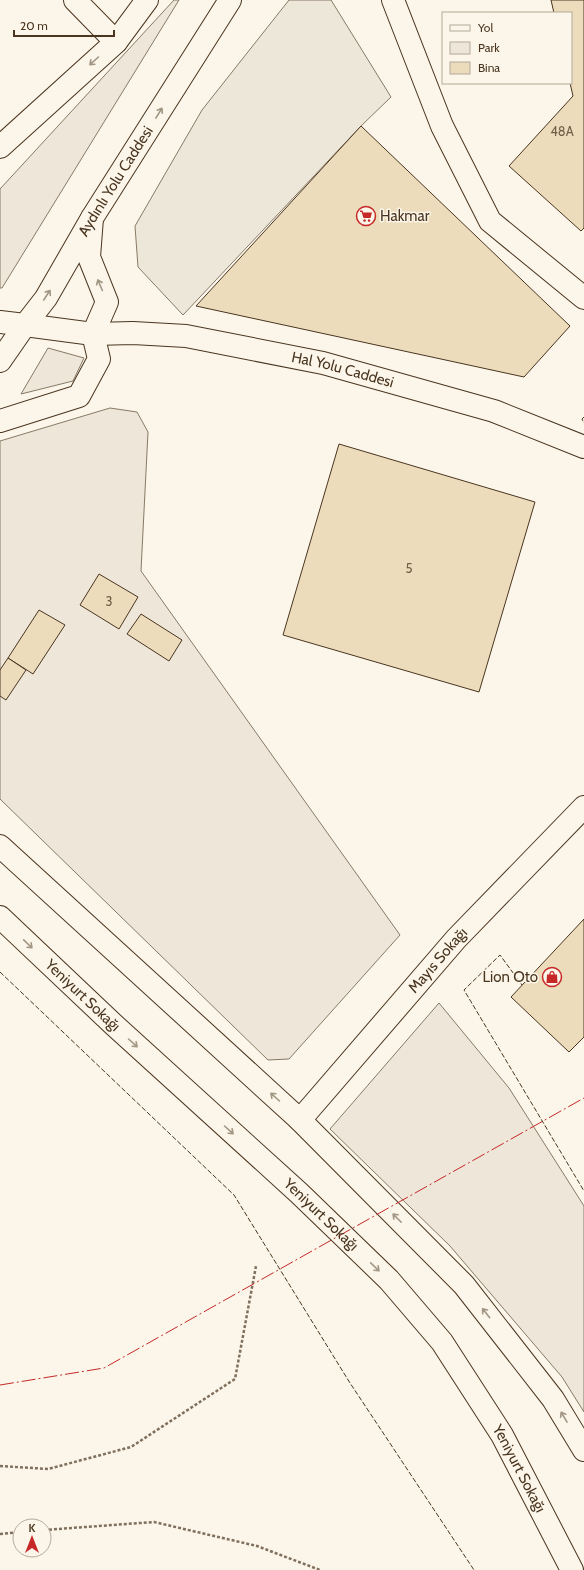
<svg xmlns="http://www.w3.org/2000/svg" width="584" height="1570" font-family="Cabin,sans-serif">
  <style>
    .green { fill: #ede6d9; stroke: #887966 }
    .parking { fill: #ede7d9; stroke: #887966 }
    .building { fill: #ecdcbc; stroke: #4a3520 }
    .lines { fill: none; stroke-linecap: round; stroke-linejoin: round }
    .minor-casing { stroke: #4a3520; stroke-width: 24 }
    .major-casing { stroke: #4a3520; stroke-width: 24 }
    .path { stroke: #7f6f5c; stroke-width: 2.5; stroke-dasharray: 3 2; stroke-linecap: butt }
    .minor { stroke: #fbf6e9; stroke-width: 22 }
    .major { stroke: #fbf6e9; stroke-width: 22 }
    .fence { stroke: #4a3520; stroke-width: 1; stroke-dasharray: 5 2; stroke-linecap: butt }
    .power { stroke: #c62828; stroke-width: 1; stroke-dasharray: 14 3 2 3; stroke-linecap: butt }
    .oneway { stroke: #a29684 }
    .labels { text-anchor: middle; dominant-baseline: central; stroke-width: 3; stroke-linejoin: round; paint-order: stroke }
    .number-label { font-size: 13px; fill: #725f47 }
    .street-label { font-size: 15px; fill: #4a3520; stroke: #fbf6e9 }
    .poi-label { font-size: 15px; fill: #4a3520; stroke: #fbf6e9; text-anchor: start }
  </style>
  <rect width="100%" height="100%" fill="#fbf6e9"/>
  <g class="green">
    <path d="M174,0H179L2,288H0V189Z"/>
    <path d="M48,348L84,358L73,381L21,394Z"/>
    <path d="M110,408L137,412L148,432L141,571L400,935L289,1059L268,1060L0,799V441Z"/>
    <path d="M439,1003L509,1088L584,1206V1412L562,1377L450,1246L330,1129Z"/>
  </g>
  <path class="parking" d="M289,0H331L391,97L361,126L183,315L138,267L135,226L202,110Z"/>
  <g class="building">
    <path d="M551,0H584V228L581,231L509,166L573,96L570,83L571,13H554Z"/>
    <path d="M361,126L570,326L524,377L196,306Z"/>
    <path d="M339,444L535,502L479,692L283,635Z"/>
    <path d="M99,574L138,597L119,629L80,605Z"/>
    <path d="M39,610L65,625L33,674L8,658Z"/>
    <path d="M141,614L182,640L169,661L127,634Z"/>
    <path d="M8,658L26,670L6,700L0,696V670Z"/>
    <path d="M584,919V1037L569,1052L511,997Z"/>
  </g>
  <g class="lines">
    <g class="minor-casing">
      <g id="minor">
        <path d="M75,0L116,42"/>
        <path d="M393,0L442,126L490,221L584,298"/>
        <path id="s1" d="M25,325L93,334L133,333L186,336L323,363L494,411L584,447"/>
        <path d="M0,421L79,396L99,359L93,334L107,302L89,257L92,218"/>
        <path d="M0,846L300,1120L464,1285L553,1399L584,1450"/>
        <path id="s2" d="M0,917L113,1024L299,1193L389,1280L442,1342L502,1435L572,1570"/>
        <path id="s3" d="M300,1120L456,939L584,807"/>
      </g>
    </g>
    <g class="major-casing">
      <g id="major">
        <path d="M0,147L116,42L147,0"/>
        <path d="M0,322L25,325"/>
        <path id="s4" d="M0,361L25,325L46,298L92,218L230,0"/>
      </g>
    </g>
    <g class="path">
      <path d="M0,1466L48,1469L131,1447L235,1379L256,1266"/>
      <path d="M44,1530L154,1522L257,1546L320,1570"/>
      <path d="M0,1534L20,1532"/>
    </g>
    <use href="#minor" class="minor"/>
    <use href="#major" class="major"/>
    <g class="fence">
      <path d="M584,417L582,419L584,423"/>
      <path d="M0,972L234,1195L350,1383L474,1570"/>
      <path d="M522,985L500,955L464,990L584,1191"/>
    </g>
    <path class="power" d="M0,1385L104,1368L584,1098"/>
  </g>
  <defs><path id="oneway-shaft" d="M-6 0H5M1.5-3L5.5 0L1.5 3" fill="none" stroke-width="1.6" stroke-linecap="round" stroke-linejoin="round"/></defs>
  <g class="oneway">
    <use href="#oneway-shaft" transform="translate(94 61) rotate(138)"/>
    <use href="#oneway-shaft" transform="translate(159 113) rotate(-58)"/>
    <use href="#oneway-shaft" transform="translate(100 285) rotate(-113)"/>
    <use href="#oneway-shaft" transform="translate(47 295) rotate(-57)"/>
    <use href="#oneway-shaft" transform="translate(28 944) rotate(44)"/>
    <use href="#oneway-shaft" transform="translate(133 1043) rotate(42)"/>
    <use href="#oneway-shaft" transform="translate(275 1097) rotate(-138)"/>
    <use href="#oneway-shaft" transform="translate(229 1130) rotate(42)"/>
    <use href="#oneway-shaft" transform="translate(397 1218) rotate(-135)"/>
    <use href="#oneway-shaft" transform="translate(375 1267) rotate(44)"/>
    <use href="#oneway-shaft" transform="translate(486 1313) rotate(-128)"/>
    <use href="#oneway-shaft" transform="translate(564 1417) rotate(-121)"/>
  </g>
  <defs>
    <g id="supermarket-ring" transform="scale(1)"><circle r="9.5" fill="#fbf6e9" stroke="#c62828" stroke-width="1.5"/><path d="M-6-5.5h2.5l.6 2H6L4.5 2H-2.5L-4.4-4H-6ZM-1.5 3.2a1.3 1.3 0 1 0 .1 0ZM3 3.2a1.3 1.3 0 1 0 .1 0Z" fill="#c62828"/></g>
    <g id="shop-ring" transform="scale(1)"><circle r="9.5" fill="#fbf6e9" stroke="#c62828" stroke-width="1.5"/><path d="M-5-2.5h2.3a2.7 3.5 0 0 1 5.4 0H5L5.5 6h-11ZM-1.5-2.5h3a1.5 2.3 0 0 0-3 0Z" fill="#c62828"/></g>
  </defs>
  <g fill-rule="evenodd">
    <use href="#supermarket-ring" x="366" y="216"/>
    <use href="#shop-ring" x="552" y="977"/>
  </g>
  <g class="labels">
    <g class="number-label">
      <text x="562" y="131">48A</text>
      <text x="409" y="568">5</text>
      <text x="109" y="601">3</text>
    </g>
    <g class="street-label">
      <text stroke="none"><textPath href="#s4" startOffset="214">Aydınlı Yolu Caddesi</textPath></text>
      <text stroke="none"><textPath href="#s1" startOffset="322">Hal Yolu Caddesi</textPath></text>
      <text stroke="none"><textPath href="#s3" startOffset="211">Mayıs Sokağı</textPath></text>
      <text stroke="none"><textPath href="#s2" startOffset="114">Yeniyurt Sokağı</textPath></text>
      <text stroke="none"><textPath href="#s2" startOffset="438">Yeniyurt Sokağı</textPath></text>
      <text stroke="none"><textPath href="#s2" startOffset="762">Yeniyurt Sokağı</textPath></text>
    </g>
    <g class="poi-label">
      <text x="380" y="216">Hakmar</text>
      <text x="538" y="977" text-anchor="end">Lion Oto</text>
    </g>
  </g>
  <rect x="442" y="12" width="130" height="72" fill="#fbf6e9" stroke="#b4a999"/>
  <rect x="450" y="25" width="20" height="6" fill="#fbf6e9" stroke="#b4a999"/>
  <text x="478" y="32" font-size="12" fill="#4a3520">Yol</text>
  <rect x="450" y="42" width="20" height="12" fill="#ede6d9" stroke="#b4a999"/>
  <text x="478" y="52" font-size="12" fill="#4a3520">Park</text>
  <rect x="450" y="62" width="20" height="12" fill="#ecdcbc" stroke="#b4a999"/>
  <text x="478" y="72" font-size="12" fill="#4a3520">Bina</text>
  <g transform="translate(32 1538)"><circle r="19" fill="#fbf6e9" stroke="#b4a999"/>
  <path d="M0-3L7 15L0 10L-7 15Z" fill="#c62828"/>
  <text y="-6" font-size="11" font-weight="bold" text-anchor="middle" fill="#4a3520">K</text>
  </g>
  <path d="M14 30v6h100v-6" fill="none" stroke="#4a3520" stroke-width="2"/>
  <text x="20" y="30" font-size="12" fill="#4a3520" stroke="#fbf6e9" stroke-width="3" paint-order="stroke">20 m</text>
</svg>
